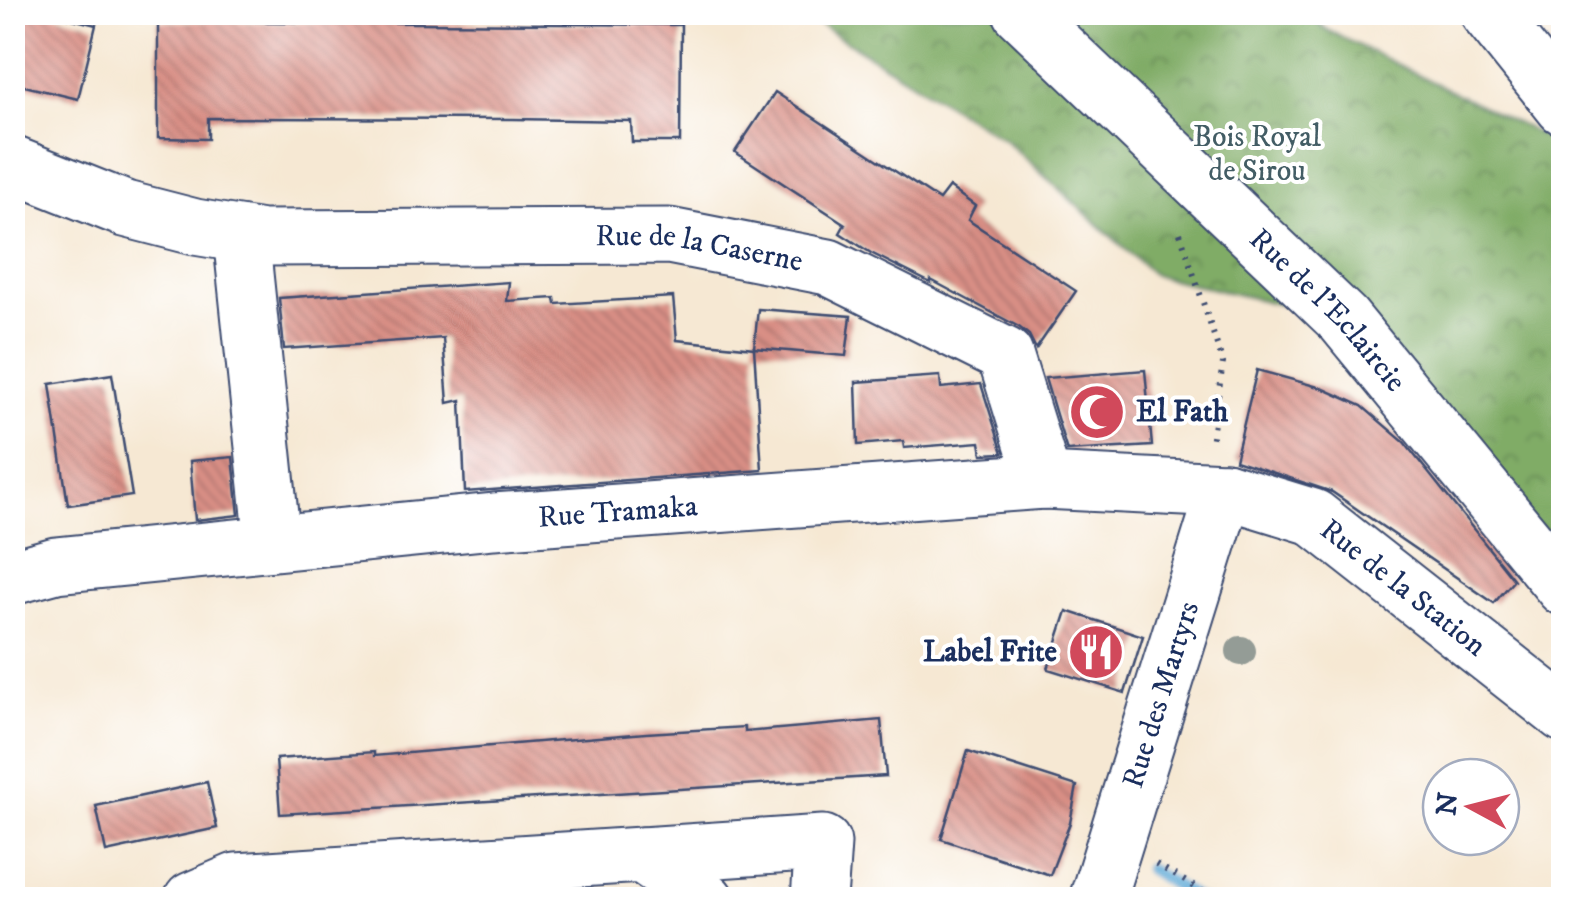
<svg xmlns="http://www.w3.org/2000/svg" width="1576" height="912" font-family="'IM FELL DW Pica',serif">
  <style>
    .forest { fill: url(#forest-crowns); stroke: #4e6e62; stroke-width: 2.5 }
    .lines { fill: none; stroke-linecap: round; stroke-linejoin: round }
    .stream { stroke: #5ca8d5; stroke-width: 12 }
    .building { fill: url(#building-back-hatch) }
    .minor-casing { stroke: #3c4b70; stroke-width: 59 }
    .major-casing { stroke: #3c4b70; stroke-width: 59 }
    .path { stroke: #3c4b70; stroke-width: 6; stroke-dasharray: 2.5 8; stroke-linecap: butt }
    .minor { stroke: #fff; stroke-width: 55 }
    .major { stroke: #fff; stroke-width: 55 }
    .tree { fill: #949c96 }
    .labels { text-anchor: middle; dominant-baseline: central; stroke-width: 8; stroke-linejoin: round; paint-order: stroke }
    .park-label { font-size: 30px; fill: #435d65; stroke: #fff }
    .street-label { font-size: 30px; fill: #1b2f5e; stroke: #fff }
    .poi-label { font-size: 30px; font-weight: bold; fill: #1b2f5e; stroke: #fff; text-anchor: start }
  </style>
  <defs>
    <pattern id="forest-crowns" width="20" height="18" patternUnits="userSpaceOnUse" patternTransform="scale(2.5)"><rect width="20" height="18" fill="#80ac66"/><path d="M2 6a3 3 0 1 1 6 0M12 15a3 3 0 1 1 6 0" fill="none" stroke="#688c57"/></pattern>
    <pattern id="building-back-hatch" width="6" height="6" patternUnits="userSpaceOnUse" patternTransform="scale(2.5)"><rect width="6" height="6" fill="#d98f85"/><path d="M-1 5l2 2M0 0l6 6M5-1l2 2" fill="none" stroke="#af7570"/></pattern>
  </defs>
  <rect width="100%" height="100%" fill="#fff"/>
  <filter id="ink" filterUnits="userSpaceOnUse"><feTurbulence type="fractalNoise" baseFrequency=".01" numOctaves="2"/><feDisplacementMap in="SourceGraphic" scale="20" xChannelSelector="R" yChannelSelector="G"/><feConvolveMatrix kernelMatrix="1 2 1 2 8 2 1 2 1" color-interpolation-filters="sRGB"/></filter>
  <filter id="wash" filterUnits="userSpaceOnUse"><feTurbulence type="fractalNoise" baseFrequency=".0048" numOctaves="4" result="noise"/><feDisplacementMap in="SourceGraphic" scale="40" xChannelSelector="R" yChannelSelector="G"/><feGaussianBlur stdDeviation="2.25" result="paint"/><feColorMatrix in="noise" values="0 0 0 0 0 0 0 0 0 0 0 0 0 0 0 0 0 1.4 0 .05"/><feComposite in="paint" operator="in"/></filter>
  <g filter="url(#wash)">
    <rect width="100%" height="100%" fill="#f6e8d3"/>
    <path class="forest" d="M801,13H1307L1325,29L1563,146V588L1343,319L1154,275L1005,140Z"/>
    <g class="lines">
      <path class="stream" d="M1149,869L1199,900"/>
    </g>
    <g id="blocks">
      <g class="building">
        <path d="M12,12H45L96,25L78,99L12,83Z"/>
        <path d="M158,21L681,25L680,142H632L631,121L513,119L208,118V139L158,138Z"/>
        <path d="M775,92L939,200L949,187L975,206L968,220L1076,291L1036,349L1029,335L1019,327L931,280V283L871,253L840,233L845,224L735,152Z"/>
        <path d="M509,282L507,301L555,298L556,304L673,297L677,340L754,348L762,470L465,492L461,400L448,403L443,338L284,349L279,298Z"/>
        <path d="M758,309L851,316L846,356L754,348Z"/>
        <path d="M1145,370L1152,446L1067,451L1045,378Z"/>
        <path d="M1257,370L1322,388L1362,406L1404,442L1514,580L1494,603L1332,492L1235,460Z"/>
        <path d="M112,374L132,496L68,505L50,384Z"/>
        <path d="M940,376L941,388L981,384L1003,453L982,454L980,442L904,448L903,441L858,445L856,382Z"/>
        <path d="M233,457L239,515L195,520L190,461Z"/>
        <path d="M1067,611L1143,636L1125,693L1048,669Z"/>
        <path d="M881,720L886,776L280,814L276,759L374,752V756L646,733L745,727V732Z"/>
        <path d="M968,751L1077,786L1070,823L1050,875L941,839Z"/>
        <path d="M207,782L217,828L106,852L96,806Z"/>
      </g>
    </g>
  </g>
  <g filter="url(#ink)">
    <use href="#blocks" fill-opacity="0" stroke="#3c4b70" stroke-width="2.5"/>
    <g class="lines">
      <g class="minor-casing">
        <g id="minor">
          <path id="s1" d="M1021,12L1343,319L1564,588"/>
          <path d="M1488,12L1564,107"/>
          <path id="s2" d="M12,164L125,209L195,227L262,238L669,236L828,267L1005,355L1044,481"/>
          <path d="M241,235L273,543"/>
          <path d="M642,855L823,843L819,900"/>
          <path d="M192,900L236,881L642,855L706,900"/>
          <path id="s3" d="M1097,900L1225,490"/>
        </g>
      </g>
      <g class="major-casing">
        <g id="major">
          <path id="s4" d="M12,577L56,565L494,521L1044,481L1225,490L1313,517L1564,714"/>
        </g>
      </g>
      <g class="path">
        <path d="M1180,233L1223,363L1211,443"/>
        <path d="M1156,864L1217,900"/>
      </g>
      <use href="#minor" class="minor"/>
      <use href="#major" class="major"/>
    </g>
    <circle class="tree" cx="1241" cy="651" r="15"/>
  </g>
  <defs>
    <g id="mosque-disc" transform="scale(2.875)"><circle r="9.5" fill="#d1495b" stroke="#fff"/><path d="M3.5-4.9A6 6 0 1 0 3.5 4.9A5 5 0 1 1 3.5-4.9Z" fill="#fff"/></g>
    <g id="restaurant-disc" transform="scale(2.875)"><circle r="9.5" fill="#d1495b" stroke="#fff"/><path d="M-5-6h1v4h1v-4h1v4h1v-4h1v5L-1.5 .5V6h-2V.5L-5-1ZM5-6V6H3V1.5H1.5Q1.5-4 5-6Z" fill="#fff"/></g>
  </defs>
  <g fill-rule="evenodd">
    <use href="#mosque-disc" x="1097" y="412"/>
    <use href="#restaurant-disc" x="1096" y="652"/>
  </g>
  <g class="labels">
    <g class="park-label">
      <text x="1257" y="137">Bois Royal<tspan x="1257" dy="34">de Sirou</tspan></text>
    </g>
    <g class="street-label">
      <text stroke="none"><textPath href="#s2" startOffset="700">Rue de la Caserne</textPath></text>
      <text stroke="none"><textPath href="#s1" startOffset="428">Rue de l'Eclaircie</textPath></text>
      <text stroke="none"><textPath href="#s4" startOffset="610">Rue Tramaka</textPath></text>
      <text stroke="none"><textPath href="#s4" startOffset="1425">Rue de la Station</textPath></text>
      <text stroke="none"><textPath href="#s3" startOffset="215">Rue des Martyrs</textPath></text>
    </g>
    <g class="poi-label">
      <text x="1136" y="412">El Fath</text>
      <text x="1057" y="652" text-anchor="end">Label Frite</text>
    </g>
  </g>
  <rect width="1576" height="912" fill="none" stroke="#fff" stroke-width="50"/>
  <g transform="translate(1471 807) rotate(277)"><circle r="48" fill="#ffffff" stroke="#a4acbf" stroke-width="2.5"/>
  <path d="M0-8L18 38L0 25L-18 38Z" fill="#d1495b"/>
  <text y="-15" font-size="28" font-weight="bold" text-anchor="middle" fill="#1b2f5e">N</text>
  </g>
</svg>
